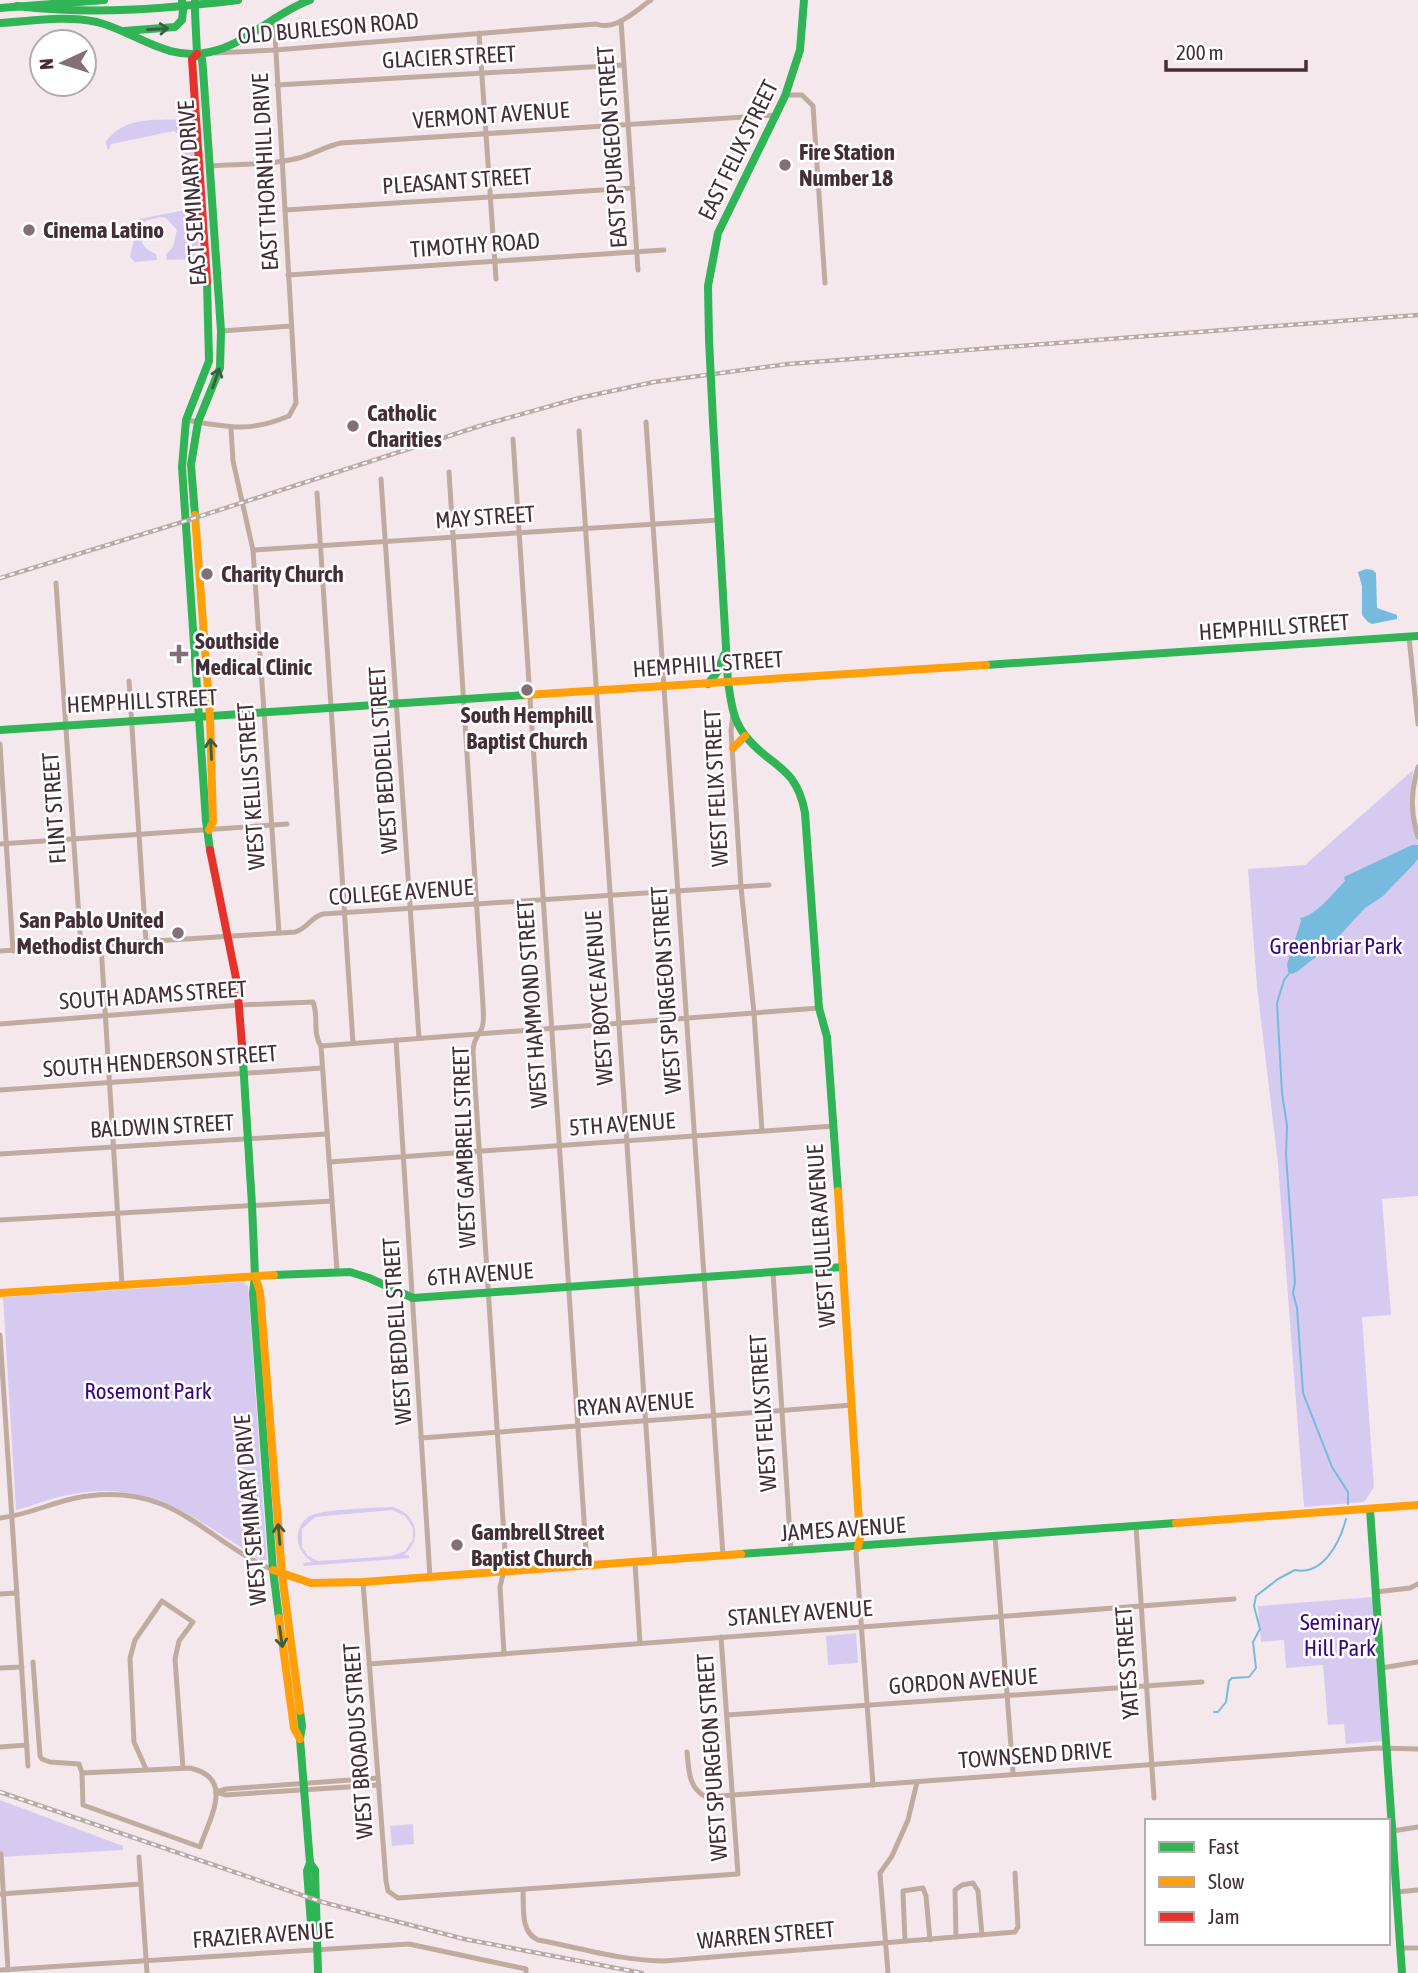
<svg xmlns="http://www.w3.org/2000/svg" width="1418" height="1973" font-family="'Asap Condensed',sans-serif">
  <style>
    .green { fill: #d7caf1; fill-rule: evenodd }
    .water { fill: #76badd }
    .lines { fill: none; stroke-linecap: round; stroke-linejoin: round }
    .stream { stroke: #76badd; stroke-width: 2 }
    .street { stroke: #bfaba0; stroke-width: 5 }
    .fast { stroke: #30b455; stroke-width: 8 }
    .slow { stroke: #ff9f0a; stroke-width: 8 }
    .jam { stroke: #e5322d; stroke-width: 8 }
    .rail-casing { stroke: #b9aaa7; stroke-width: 4.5 }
    .rail { stroke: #fff; stroke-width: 2; stroke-dasharray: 5; stroke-linecap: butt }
    .fast-bridge { stroke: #30b455; stroke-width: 8 }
    .oneway { stroke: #3d5d42 }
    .poi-dot { fill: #826f77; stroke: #fff; stroke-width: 2.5 }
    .labels { text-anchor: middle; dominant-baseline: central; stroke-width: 5; stroke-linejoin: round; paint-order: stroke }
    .street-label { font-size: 23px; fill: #442e37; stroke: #fff }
    .poi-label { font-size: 23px; font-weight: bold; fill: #442e37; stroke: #fff; text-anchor: start }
    .park-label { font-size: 23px; fill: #3c0381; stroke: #fff }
  </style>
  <rect width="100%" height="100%" fill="#f5e8ed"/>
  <g class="green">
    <path d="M184,119L192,125L199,254L194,259L167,260L166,254L173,247L177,230L166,218L160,217L145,221C138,235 139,248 156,254L157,260L135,262L130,257L139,219L185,210L181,137L174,131L111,144L109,150L107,148L106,141C128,115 153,121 184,119Z"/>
    <path d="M1413,770C1410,798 1408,814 1418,841V1196L1382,1199L1391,1315L1362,1317L1374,1487L1364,1502L1304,1507L1278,1164L1257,986L1248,869L1305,865Z"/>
    <path d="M243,1282L248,1286L267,1560L261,1561C197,1519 149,1478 68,1495C50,1498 33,1506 16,1510L3,1297Z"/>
    <path d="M392,1507C417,1513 423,1539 404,1555H409V1558L304,1566L303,1563L312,1562C303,1555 296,1546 298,1534C299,1527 303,1520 310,1516C322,1509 376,1508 392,1507ZM392,1510L405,1516L413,1528V1539L405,1551L392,1556L318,1561L308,1556L302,1547V1529L315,1517Z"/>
    <path d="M1373,1597L1383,1741L1346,1744L1344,1724L1328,1725L1323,1665L1286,1668L1284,1640L1261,1642L1258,1606Z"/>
    <path d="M856,1633L858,1663L828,1665L826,1636Z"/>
    <path d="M0,1800L123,1846V1850L0,1857Z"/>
    <path d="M413,1824L414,1844L392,1846L390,1826Z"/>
  </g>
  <g class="water">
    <path d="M1366,569L1373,570L1376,573L1377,608L1397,615V619L1372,624L1368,622L1362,615V586L1358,572Z"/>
    <path d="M1412,845H1418V859L1414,864L1382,897L1365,908L1331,945L1298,971L1292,974L1288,972L1287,964L1301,921L1300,918C1317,915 1333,893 1345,881L1344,877Z"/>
  </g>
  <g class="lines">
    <g class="stream">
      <path d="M1291,971L1284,980L1277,1003L1282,1093L1287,1126L1286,1155L1295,1282L1293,1293L1297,1308L1303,1393L1332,1467L1348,1492V1504"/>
      <path d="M1214,1712H1218L1226,1702L1229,1681L1232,1678L1249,1677L1256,1668L1253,1642L1260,1629L1254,1606L1256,1596L1278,1579L1295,1570C1323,1576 1340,1542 1346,1519"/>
    </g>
    <g class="street">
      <path d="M621,21L638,270"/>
      <path d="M479,33L496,279"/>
      <path d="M215,53L275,50L596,24C616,31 635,11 651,0"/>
      <path d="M277,85L623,65"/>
      <path d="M787,95H802L813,106L825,283"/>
      <path d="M210,166C239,164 271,165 299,158C314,154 326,146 341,143L776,115"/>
      <path d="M285,210L633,188"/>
      <path d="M288,275L664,250"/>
      <path d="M221,331L291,326"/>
      <path d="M186,420C228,427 248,433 289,416L296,403L274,17"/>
      <path d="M646,422L723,1556"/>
      <path d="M231,429L233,461L253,550L279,933"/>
      <path d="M579,431L655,1561"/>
      <path d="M513,439L587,1566"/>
      <path d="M449,472L483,1005C483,1013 485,1023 481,1030C476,1039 473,1042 473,1053L505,1552V1566L500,1587L504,1654"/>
      <path d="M381,479L419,1038"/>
      <path d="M317,493L353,1043"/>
      <path d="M253,550L719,520"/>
      <path d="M56,583L81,947"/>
      <path d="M1409,637L1418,724"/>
      <path d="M129,681L146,942"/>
      <path d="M733,713L731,731L741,887L754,1013L762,1131"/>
      <path d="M0,744L13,951"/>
      <path d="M1418,767C1411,791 1410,812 1418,837"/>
      <path d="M0,844L287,824"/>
      <path d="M101,945L122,1285"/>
      <path d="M0,951L295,932C307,929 311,917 323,914L769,885"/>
      <path d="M0,1024L240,1005L313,1002C319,1016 312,1033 321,1046L337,1271"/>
      <path d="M396,1040L430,1577"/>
      <path d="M321,1046L819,1008"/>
      <path d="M0,1090L322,1068"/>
      <path d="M0,1154L327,1134"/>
      <path d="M329,1162L834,1126"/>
      <path d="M0,1220L332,1201"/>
      <path d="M773,1272L791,1551"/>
      <path d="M0,1335L28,1766"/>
      <path d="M421,1438L852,1405"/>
      <path d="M0,1518C31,1515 57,1499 88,1496C176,1485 203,1539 273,1570"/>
      <path d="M1136,1526L1154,1798"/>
      <path d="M995,1536L1013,1773"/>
      <path d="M858,1547L856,1553L873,1785"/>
      <path d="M635,1563L640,1643"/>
      <path d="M363,1582L386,1881L388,1891L398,1898L738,1874L721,1637"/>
      <path d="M1376,1592L1410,1588L1418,1584"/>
      <path d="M0,1594L17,1593"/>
      <path d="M33,1662L40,1756L42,1759L50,1762L79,1764L82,1773L83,1805L200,1847C209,1819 236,1778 190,1768L82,1773"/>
      <path d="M369,1664L1234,1599"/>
      <path d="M0,1668L22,1667"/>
      <path d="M1381,1668L1418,1662"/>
      <path d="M727,1715L1202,1682"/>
      <path d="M0,1747L27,1745"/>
      <path d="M687,1752C689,1770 688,1788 706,1797L1378,1748L1418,1749"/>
      <path d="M146,1769L134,1742L130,1658L135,1640L162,1601L193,1622L179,1641L175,1659L183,1768"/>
      <path d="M216,1792L225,1795L379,1785"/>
      <path d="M216,1792L226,1789L378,1778"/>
      <path d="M1392,1831L1418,1827"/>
      <path d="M1,1854L8,1970"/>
      <path d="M139,1857L147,1973"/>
      <path d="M523,1890C524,1908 520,1932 538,1940C581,1948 622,1961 665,1961L1015,1932L1018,1927L1015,1873"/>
      <path d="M1396,1892L1418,1890"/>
      <path d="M0,1894L141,1884"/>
      <path d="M956,1937L955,1890L962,1885L973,1883L978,1891L982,1935"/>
      <path d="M905,1941L903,1893V1891L923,1888L926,1896L930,1940"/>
      <path d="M1400,1948H1418"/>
      <path d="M0,1970L409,1944L526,1969V1973"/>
      <path d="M888,1973L880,1873L892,1856L908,1820L917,1782"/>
    </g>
    <g class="fast">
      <path d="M17,6C91,15 164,9 238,0"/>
      <path d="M0,8L104,0"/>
      <path d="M0,23C32,21 65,15 97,22C136,32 167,62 210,52C247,44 274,13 310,0"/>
      <path d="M124,31L175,27L182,20L183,10"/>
      <path d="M207,282L209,361L186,420L182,467L206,821L210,850"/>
      <path d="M709,339L708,286L718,233L785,96L800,50L804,0"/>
      <path d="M713,422L728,682C731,700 732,718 744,734C768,767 796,763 805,813L819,1008L827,1037L838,1191"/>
      <path d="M195,515L191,465L198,422L220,368L221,331L203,69L202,59L197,54L195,12"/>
      <path d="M986,665L1418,636"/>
      <path d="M708,684L718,671L724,655"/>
      <path d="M0,730L526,695"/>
      <path d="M242,1045L252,1205L255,1276L253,1293L273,1570L279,1618"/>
      <path d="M274,1275L350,1272L369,1278L413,1298L843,1267"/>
      <path d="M1370,1509L1402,1973"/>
      <path d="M741,1554L1176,1523"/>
      <path d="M300,1711L302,1726L300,1739L310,1863L307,1871L311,1924L315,1927"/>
      <path d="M310,1863L315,1870L318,1973"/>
    </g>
    <g class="slow">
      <path d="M195,515L210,717L213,822L209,830"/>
      <path d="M526,695L986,665"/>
      <path d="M733,748L745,736"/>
      <path d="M838,1191L860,1538L858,1547"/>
      <path d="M256,1279L260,1292L282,1574L300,1711"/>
      <path d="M0,1293L274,1275"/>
      <path d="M1176,1523L1418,1505"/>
      <path d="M273,1570L311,1583L363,1582L741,1554"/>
      <path d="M279,1618L294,1728L300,1739"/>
    </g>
    <g class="jam">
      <path d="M197,54L192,59L207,282"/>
      <path d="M210,850L237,983L242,1045"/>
    </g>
    <g class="rail-casing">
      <g id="rail">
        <path d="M0,578L179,523L483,425L579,398L654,382L788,364L1418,315"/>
        <path d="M0,1792L322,1902L464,1939L642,1973"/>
      </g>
    </g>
    <use href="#rail" class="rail"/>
    <g class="fast-bridge">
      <path d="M182,0L183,10"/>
      <path d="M195,0V12"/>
      <path d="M709,339L713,422"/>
    </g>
  </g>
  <defs><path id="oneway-shaft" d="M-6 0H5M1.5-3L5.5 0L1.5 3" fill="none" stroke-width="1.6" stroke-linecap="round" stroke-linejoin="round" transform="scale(1.75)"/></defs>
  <g class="oneway">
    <use href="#oneway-shaft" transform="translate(158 29) rotate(-4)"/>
    <use href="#oneway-shaft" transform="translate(216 378) rotate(-71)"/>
    <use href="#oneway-shaft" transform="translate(211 749) rotate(-93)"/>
    <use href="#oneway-shaft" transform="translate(279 1534) rotate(-95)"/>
    <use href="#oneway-shaft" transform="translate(281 1637) rotate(82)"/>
  </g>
  <g class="poi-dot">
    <circle cx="785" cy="165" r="7"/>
    <circle cx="29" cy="230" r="7"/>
    <circle cx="353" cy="426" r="7"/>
    <circle cx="207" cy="574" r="7"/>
    <path d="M175.5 643.5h7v7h7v7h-7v7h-7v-7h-7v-7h7z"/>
    <circle cx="527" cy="690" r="7"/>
    <circle cx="178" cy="933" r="7"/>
    <circle cx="457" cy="1545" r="7"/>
  </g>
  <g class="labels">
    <g class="street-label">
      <text transform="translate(328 28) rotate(-5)">OLD BURLESON ROAD</text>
      <text transform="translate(449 57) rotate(-3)">GLACIER STREET</text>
      <text transform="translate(491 115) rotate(-4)">VERMONT AVENUE</text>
      <text transform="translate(612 147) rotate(-94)">EAST SPURGEON STREET</text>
      <text transform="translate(738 150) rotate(-64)">EAST FELIX STREET</text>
      <text transform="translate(265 172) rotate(-93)">EAST THORNHILL DRIVE</text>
      <text transform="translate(457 181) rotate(-4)">PLEASANT STREET</text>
      <text transform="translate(192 193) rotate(-94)">EAST SEMINARY DRIVE</text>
      <text transform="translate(475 245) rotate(-4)">TIMOTHY ROAD</text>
      <text transform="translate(485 517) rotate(-4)">MAY STREET</text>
      <text transform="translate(1274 627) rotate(-4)">HEMPHILL STREET</text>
      <text transform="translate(708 664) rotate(-4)">HEMPHILL STREET</text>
      <text transform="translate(142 701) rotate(-3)">HEMPHILL STREET</text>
      <text transform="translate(383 760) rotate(-94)">WEST BEDDELL STREET</text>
      <text transform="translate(251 786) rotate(-94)">WEST KELLIS STREET</text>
      <text transform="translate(716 788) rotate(-93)">WEST FELIX STREET</text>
      <text transform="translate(54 808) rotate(-94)">FLINT STREET</text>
      <text transform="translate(401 892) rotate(-4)">COLLEGE AVENUE</text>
      <text transform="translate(666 990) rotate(-94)">WEST SPURGEON STREET</text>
      <text transform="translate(153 995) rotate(-4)">SOUTH ADAMS STREET</text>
      <text transform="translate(599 998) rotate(-94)">WEST BOYCE AVENUE</text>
      <text transform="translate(532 1004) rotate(-94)">WEST HAMMOND STREET</text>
      <text transform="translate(160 1061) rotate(-4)">SOUTH HENDERSON STREET</text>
      <text transform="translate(622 1124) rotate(-4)">5TH AVENUE</text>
      <text transform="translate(162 1126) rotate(-3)">BALDWIN STREET</text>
      <text transform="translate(464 1147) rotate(-92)">WEST GAMBRELL STREET</text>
      <text transform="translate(821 1236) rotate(-94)">WEST FULLER AVENUE</text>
      <text transform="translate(480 1274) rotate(-4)">6TH AVENUE</text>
      <text transform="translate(397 1331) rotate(-94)">WEST BEDDELL STREET</text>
      <text transform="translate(635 1404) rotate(-4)">RYAN AVENUE</text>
      <text transform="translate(763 1413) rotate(-94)">WEST FELIX STREET</text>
      <text transform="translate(250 1510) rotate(-95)">WEST SEMINARY DRIVE</text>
      <text transform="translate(843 1529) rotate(-4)">JAMES AVENUE</text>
      <text transform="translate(800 1613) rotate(-4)">STANLEY AVENUE</text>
      <text transform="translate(1127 1663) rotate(-94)">YATES STREET</text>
      <text transform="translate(963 1681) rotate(-4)">GORDON AVENUE</text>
      <text transform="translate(358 1741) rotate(-94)">WEST BROADUS STREET</text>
      <text transform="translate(1035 1755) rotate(-4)">TOWNSEND DRIVE</text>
      <text transform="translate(712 1757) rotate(-94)">WEST SPURGEON STREET</text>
      <text transform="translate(263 1935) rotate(-4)">FRAZIER AVENUE</text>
      <text transform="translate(766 1935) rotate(-5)">WARREN STREET</text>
    </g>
    <g class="poi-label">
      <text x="799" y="152">Fire Station<tspan x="799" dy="26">Number 18</tspan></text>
      <text x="43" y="230">Cinema Latino</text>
      <text x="367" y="413">Catholic<tspan x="367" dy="26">Charities</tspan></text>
      <text x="221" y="574">Charity Church</text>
      <text x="195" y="641">Southside<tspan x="195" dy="26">Medical Clinic</tspan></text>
      <text x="527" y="715" text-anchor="middle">South Hemphill<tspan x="527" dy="26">Baptist Church</tspan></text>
      <text x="164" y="920" text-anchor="end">San Pablo United<tspan x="164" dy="26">Methodist Church</tspan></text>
      <text x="471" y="1532">Gambrell Street<tspan x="471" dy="26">Baptist Church</tspan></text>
    </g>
    <g class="park-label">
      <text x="1336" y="946">Greenbriar Park</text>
      <text x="148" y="1391">Rosemont Park</text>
      <text x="1340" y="1622">Seminary<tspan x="1340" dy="26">Hill Park</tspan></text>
    </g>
  </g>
  <rect x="1145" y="1819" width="245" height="126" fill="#ffffff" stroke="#b4abaf" stroke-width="2"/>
  <rect x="1159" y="1842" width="35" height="10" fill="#30b455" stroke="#b4abaf" stroke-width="2"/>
  <text x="1208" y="1854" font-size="21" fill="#442e37">Fast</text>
  <rect x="1159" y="1877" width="35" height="10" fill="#ff9f0a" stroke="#b4abaf" stroke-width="2"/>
  <text x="1208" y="1889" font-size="21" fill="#442e37">Slow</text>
  <rect x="1159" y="1912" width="35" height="10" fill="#e5322d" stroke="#b4abaf" stroke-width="2"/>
  <text x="1208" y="1924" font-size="21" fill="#442e37">Jam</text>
  <g transform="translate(63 63) rotate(266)"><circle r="33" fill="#ffffff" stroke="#b4abaf" stroke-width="2"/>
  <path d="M0-5L12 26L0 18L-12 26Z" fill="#826f77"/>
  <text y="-10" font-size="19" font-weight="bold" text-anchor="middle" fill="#442e37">N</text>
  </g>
  <path d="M1166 60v10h140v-10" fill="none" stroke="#442e37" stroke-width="3.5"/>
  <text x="1176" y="60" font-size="21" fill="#442e37" stroke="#ffffff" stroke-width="5" paint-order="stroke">200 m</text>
</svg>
